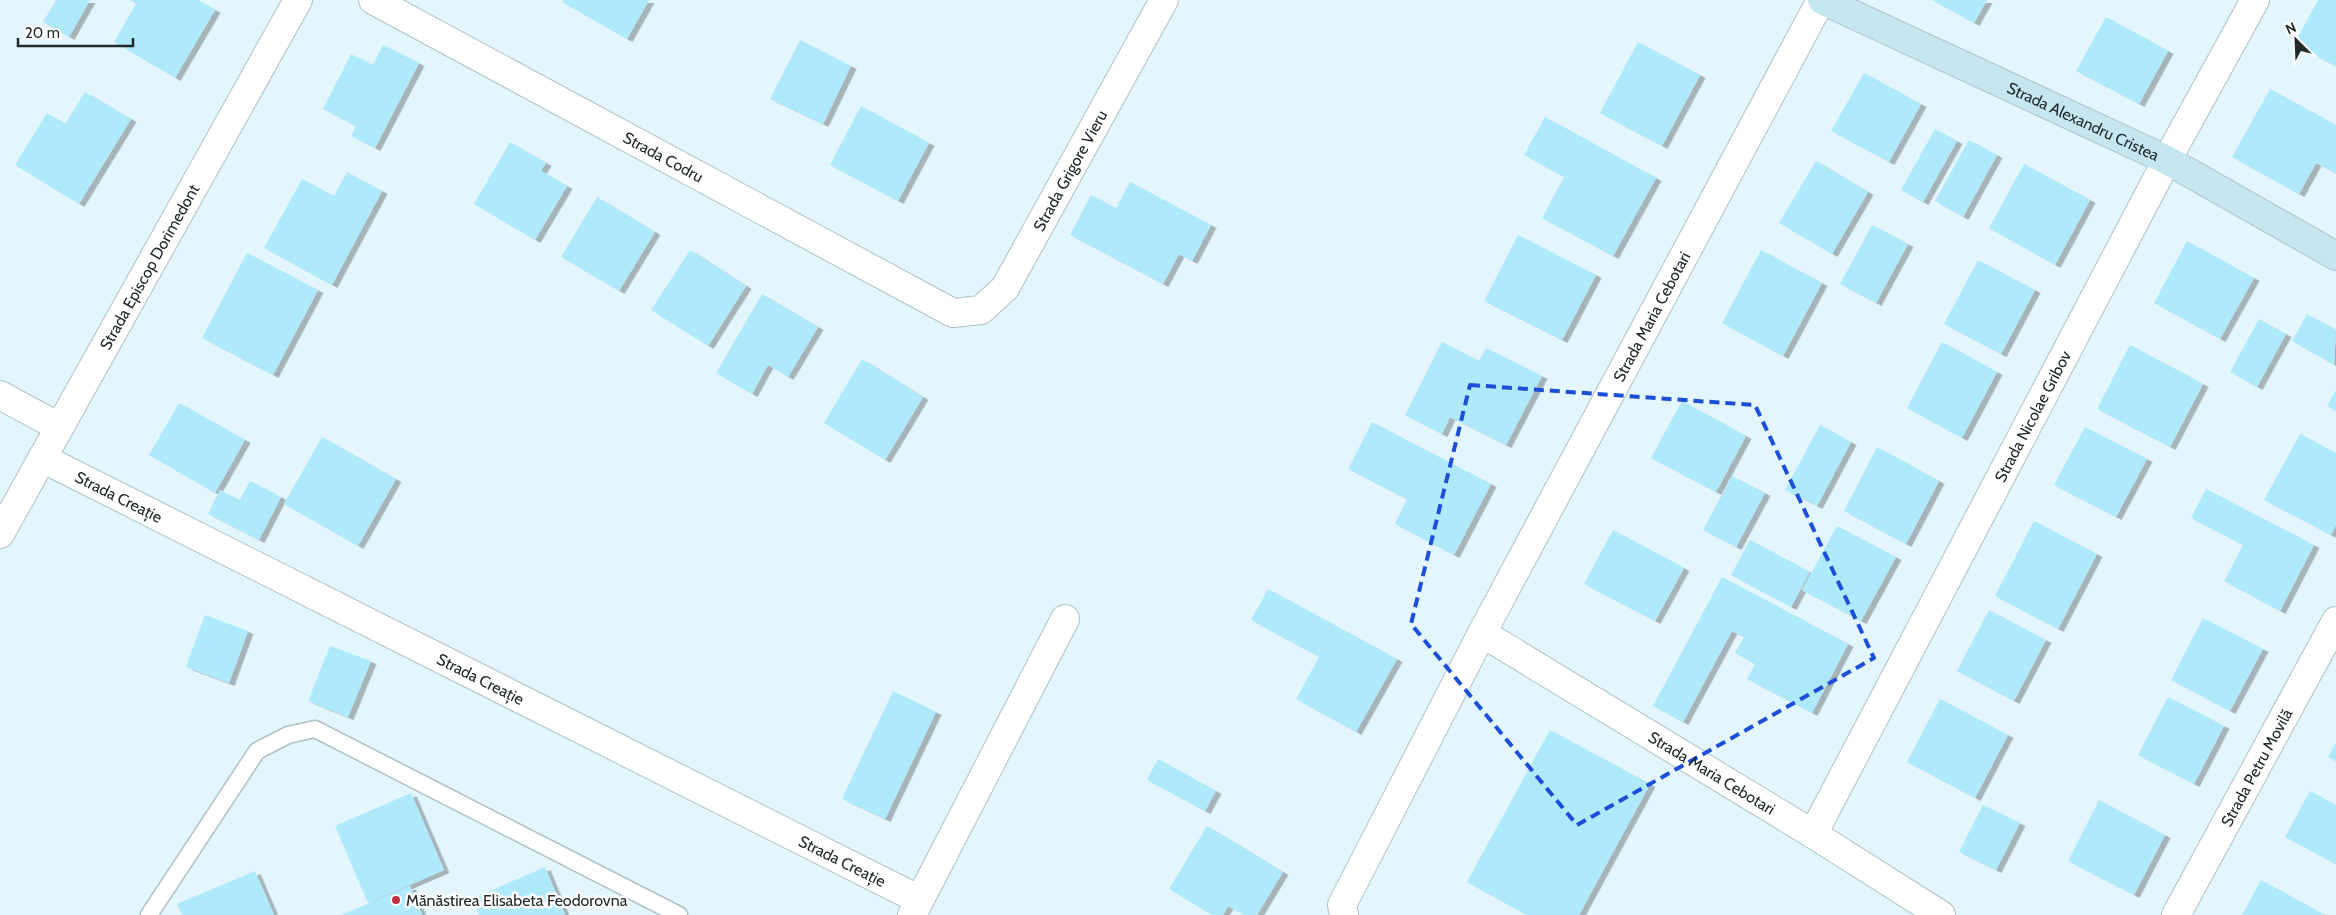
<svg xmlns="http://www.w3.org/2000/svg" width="2336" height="915" font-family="Cabin,sans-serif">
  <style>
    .building { fill: #afe9fc; filter: url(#shadow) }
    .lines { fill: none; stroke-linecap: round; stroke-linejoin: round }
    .lane-casing { stroke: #aec1c7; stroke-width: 19 }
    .street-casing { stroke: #aec1c7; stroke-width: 30 }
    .secondary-casing { stroke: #aec1c7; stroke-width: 30 }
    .lane { stroke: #fff; stroke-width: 16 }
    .street { stroke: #fff; stroke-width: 28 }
    .secondary { stroke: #c4e7f0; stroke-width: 28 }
    .marked { fill: none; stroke: #1d4ed8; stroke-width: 4; stroke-dasharray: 10 6; stroke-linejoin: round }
    .poi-dot { fill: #c02f42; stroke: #fff; stroke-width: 2 }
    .labels { text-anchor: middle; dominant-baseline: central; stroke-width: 5; stroke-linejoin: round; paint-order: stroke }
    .street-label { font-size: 16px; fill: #222a2c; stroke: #fff }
    .poi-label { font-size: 16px; fill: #222a2c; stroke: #fff; text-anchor: start }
  </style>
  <defs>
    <filter id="shadow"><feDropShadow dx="5.5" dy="3" stdDeviation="0" flood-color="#0004"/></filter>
  </defs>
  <rect width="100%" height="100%" fill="#e3f6fd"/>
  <g class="building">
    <path d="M56,0H90L69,37L43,22Z"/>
    <path d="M130,0H198L215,10L175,78L114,42L136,4Z"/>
    <path d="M563,0H649L627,39L562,2Z"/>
    <path d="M1932,0H1987L1974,23Z"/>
    <path d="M2318,0H2336V66L2294,45Z"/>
    <path d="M2106,17L2168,51L2139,104L2076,71Z"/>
    <path d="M800,40L851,66L823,124L770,99Z"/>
    <path d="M1638,42L1700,75L1662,146L1600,113Z"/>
    <path d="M383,45L419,63L375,148L351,136L356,126L323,109L351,54L373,65Z"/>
    <path d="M1864,73L1921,104L1889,162L1831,131Z"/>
    <path d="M2270,89L2336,125V173L2316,163L2299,194L2232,157Z"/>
    <path d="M85,92L131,119L79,204L15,165L47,113L65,124Z"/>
    <path d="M861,106L929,143L898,201L830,165Z"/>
    <path d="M1545,117L1656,178L1613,256L1542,218L1564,177L1524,155Z"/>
    <path d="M1935,129L1957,141L1923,202L1901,190Z"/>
    <path d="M1969,140L1997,155L1963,217L1935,201Z"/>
    <path d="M510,142L546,163L541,171L567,186L535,240L474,204Z"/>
    <path d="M1816,161L1868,192L1832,254L1779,223Z"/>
    <path d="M2024,164L2090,200L2055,265L1989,228Z"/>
    <path d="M347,172L382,191L332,285L264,248L302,179L334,196Z"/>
    <path d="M1130,182L1211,225L1192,261L1179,254L1163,284L1070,235L1091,195L1116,208Z"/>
    <path d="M597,197L655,232L619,291L561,257Z"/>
    <path d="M1872,225L1908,244L1876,303L1840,284Z"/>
    <path d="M1518,235L1596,275L1562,340L1484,301Z"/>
    <path d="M2187,241L2254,278L2220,339L2154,303Z"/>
    <path d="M690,250L746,286L708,346L651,310Z"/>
    <path d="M1761,250L1822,283L1783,356L1722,323Z"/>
    <path d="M247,253L318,290L273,375L202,338Z"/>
    <path d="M1978,260L2035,290L2001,354L1944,324Z"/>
    <path d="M762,294L818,327L788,377L768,365L752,394L716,373Z"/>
    <path d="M2307,314L2336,330L2334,365L2292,341Z"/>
    <path d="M2259,319L2286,334L2257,387L2230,372Z"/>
    <path d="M1442,342L1479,361L1486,348L1542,376L1506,445L1450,417L1442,434L1405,415Z"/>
    <path d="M1942,342L1997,372L1962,438L1907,408Z"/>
    <path d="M2130,345L2203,384L2170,447L2097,409Z"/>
    <path d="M862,359L923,397L885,460L824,423Z"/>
    <path d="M2336,390V411L2327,406Z"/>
    <path d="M1682,401L1746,436L1716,492L1651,458Z"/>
    <path d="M179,403L245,440L215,493L149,455Z"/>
    <path d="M1372,422L1491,484L1454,555L1395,524L1407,499L1348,469Z"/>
    <path d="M1820,425L1851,442L1817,506L1785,490Z"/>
    <path d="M2085,427L2147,459L2116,517L2054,485Z"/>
    <path d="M2300,434L2336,453V525L2331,535L2264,500Z"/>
    <path d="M322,437L396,479L358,546L284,504Z"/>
    <path d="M1877,447L1939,481L1906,544L1844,511Z"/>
    <path d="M1732,476L1765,493L1736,547L1703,530Z"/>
    <path d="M250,481L281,497L259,540L208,514L220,490L240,500Z"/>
    <path d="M2206,489L2314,545L2280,611L2224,581L2243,545L2191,518Z"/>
    <path d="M2034,521L2097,554L2058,629L1995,596Z"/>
    <path d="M1837,526L1896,557L1861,621L1802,590Z"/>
    <path d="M1613,530L1684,568L1655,621L1584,584Z"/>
    <path d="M1750,540L1810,572L1791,607L1731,575Z"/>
    <path d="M1722,577L1848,644L1812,713L1747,679L1755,664L1735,653L1744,637L1732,631L1683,722L1653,706Z"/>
    <path d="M1268,589L1397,659L1356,732L1296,699L1319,657L1251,620Z"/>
    <path d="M1989,610L2046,640L2014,701L1957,671Z"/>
    <path d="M205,615L248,631L229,683L186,667Z"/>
    <path d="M2203,618L2263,649L2230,711L2171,680Z"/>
    <path d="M330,646L371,661L348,717L308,701Z"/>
    <path d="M893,691L936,712L885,819L842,799Z"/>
    <path d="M2168,697L2224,726L2194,784L2138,755Z"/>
    <path d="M1940,699L2008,735L1975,798L1907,762Z"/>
    <path d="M1550,730L1650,784L1579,915H1527L1467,882Z"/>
    <path d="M2336,742V761L2328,757Z"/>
    <path d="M1158,759L1216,791L1205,811L1147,780Z"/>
    <path d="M2310,791L2336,805V864L2285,837Z"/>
    <path d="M411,793L444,870L368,903L335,826Z"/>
    <path d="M2099,800L2165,835L2134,895L2068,861Z"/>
    <path d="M1983,805L2020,823L1996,870L1959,852Z"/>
    <path d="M1207,826L1283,872L1257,915H1244L1228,906L1223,915H1212L1169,889Z"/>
    <path d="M545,867L565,915H479L472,899Z"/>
    <path d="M255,871L274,915H182L177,904Z"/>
    <path d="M2261,880L2323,914L2322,915H2242Z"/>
    <path d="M410,886L422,915H341Z"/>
  </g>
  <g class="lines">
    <g class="lane-casing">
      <path id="lane" d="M149,915L257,751L288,735L315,729L679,915"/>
    </g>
    <g class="street-casing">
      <g id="street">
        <path id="s1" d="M373,0L953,313L981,310L1005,288L1164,0"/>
        <path d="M0,395L59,427"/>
        <path id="s2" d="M42,458L920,900"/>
        <path id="s3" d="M0,534L298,0"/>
        <path id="s4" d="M1482,633L1813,834L1941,915"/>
        <path id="s5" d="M1813,834L2167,160L2255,0"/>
        <path d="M912,915L1065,619"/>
        <path id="s6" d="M1344,915L1342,905L1482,633L1821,0"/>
        <path id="s7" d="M2176,915L2336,621"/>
      </g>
    </g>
    <g class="secondary-casing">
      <g id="secondary">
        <path id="s8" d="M1822,0L2167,160L2336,256"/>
      </g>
    </g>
    <use href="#lane" class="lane"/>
    <use href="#street" class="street"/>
    <use href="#secondary" class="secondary"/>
  </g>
  <path class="marked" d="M1470,385L1755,405L1874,658L1577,825L1411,624Z"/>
  <circle class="poi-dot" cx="396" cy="900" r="5"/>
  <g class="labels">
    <g class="street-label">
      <text stroke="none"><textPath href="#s8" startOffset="288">Strada Alexandru Cristea</textPath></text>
      <text stroke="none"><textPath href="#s1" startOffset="330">Strada Codru</textPath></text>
      <text stroke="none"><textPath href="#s1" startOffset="854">Strada Grigore Vieru</textPath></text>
      <text stroke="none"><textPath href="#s3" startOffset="306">Strada Episcop Dorimedont</textPath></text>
      <text stroke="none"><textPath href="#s6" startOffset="675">Strada Maria Cebotari</textPath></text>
      <text stroke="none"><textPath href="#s5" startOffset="472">Strada Nicolae Gribov</textPath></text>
      <text stroke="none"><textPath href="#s2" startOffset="86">Strada Creație</textPath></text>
      <text stroke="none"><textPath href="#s2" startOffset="491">Strada Creație</textPath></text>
      <text stroke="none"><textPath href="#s7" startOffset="168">Strada Petru Movilă</textPath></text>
      <text stroke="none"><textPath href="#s4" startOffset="269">Strada Maria Cebotari</textPath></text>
      <text stroke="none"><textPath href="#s2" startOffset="896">Strada Creație</textPath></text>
    </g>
    <g class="poi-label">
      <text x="406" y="900">Mănăstirea Elisabeta Feodorovna</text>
    </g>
  </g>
  <g transform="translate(2296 40) rotate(336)" stroke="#ffffff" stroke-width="4" paint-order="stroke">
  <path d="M0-4L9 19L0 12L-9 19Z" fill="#222a2c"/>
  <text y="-8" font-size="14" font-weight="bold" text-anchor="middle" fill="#222a2c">N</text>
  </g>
  <path d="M18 38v8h115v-8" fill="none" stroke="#222a2c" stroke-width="2.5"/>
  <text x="25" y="38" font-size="15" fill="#222a2c" stroke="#ffffff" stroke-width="4" paint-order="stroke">20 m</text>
</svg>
